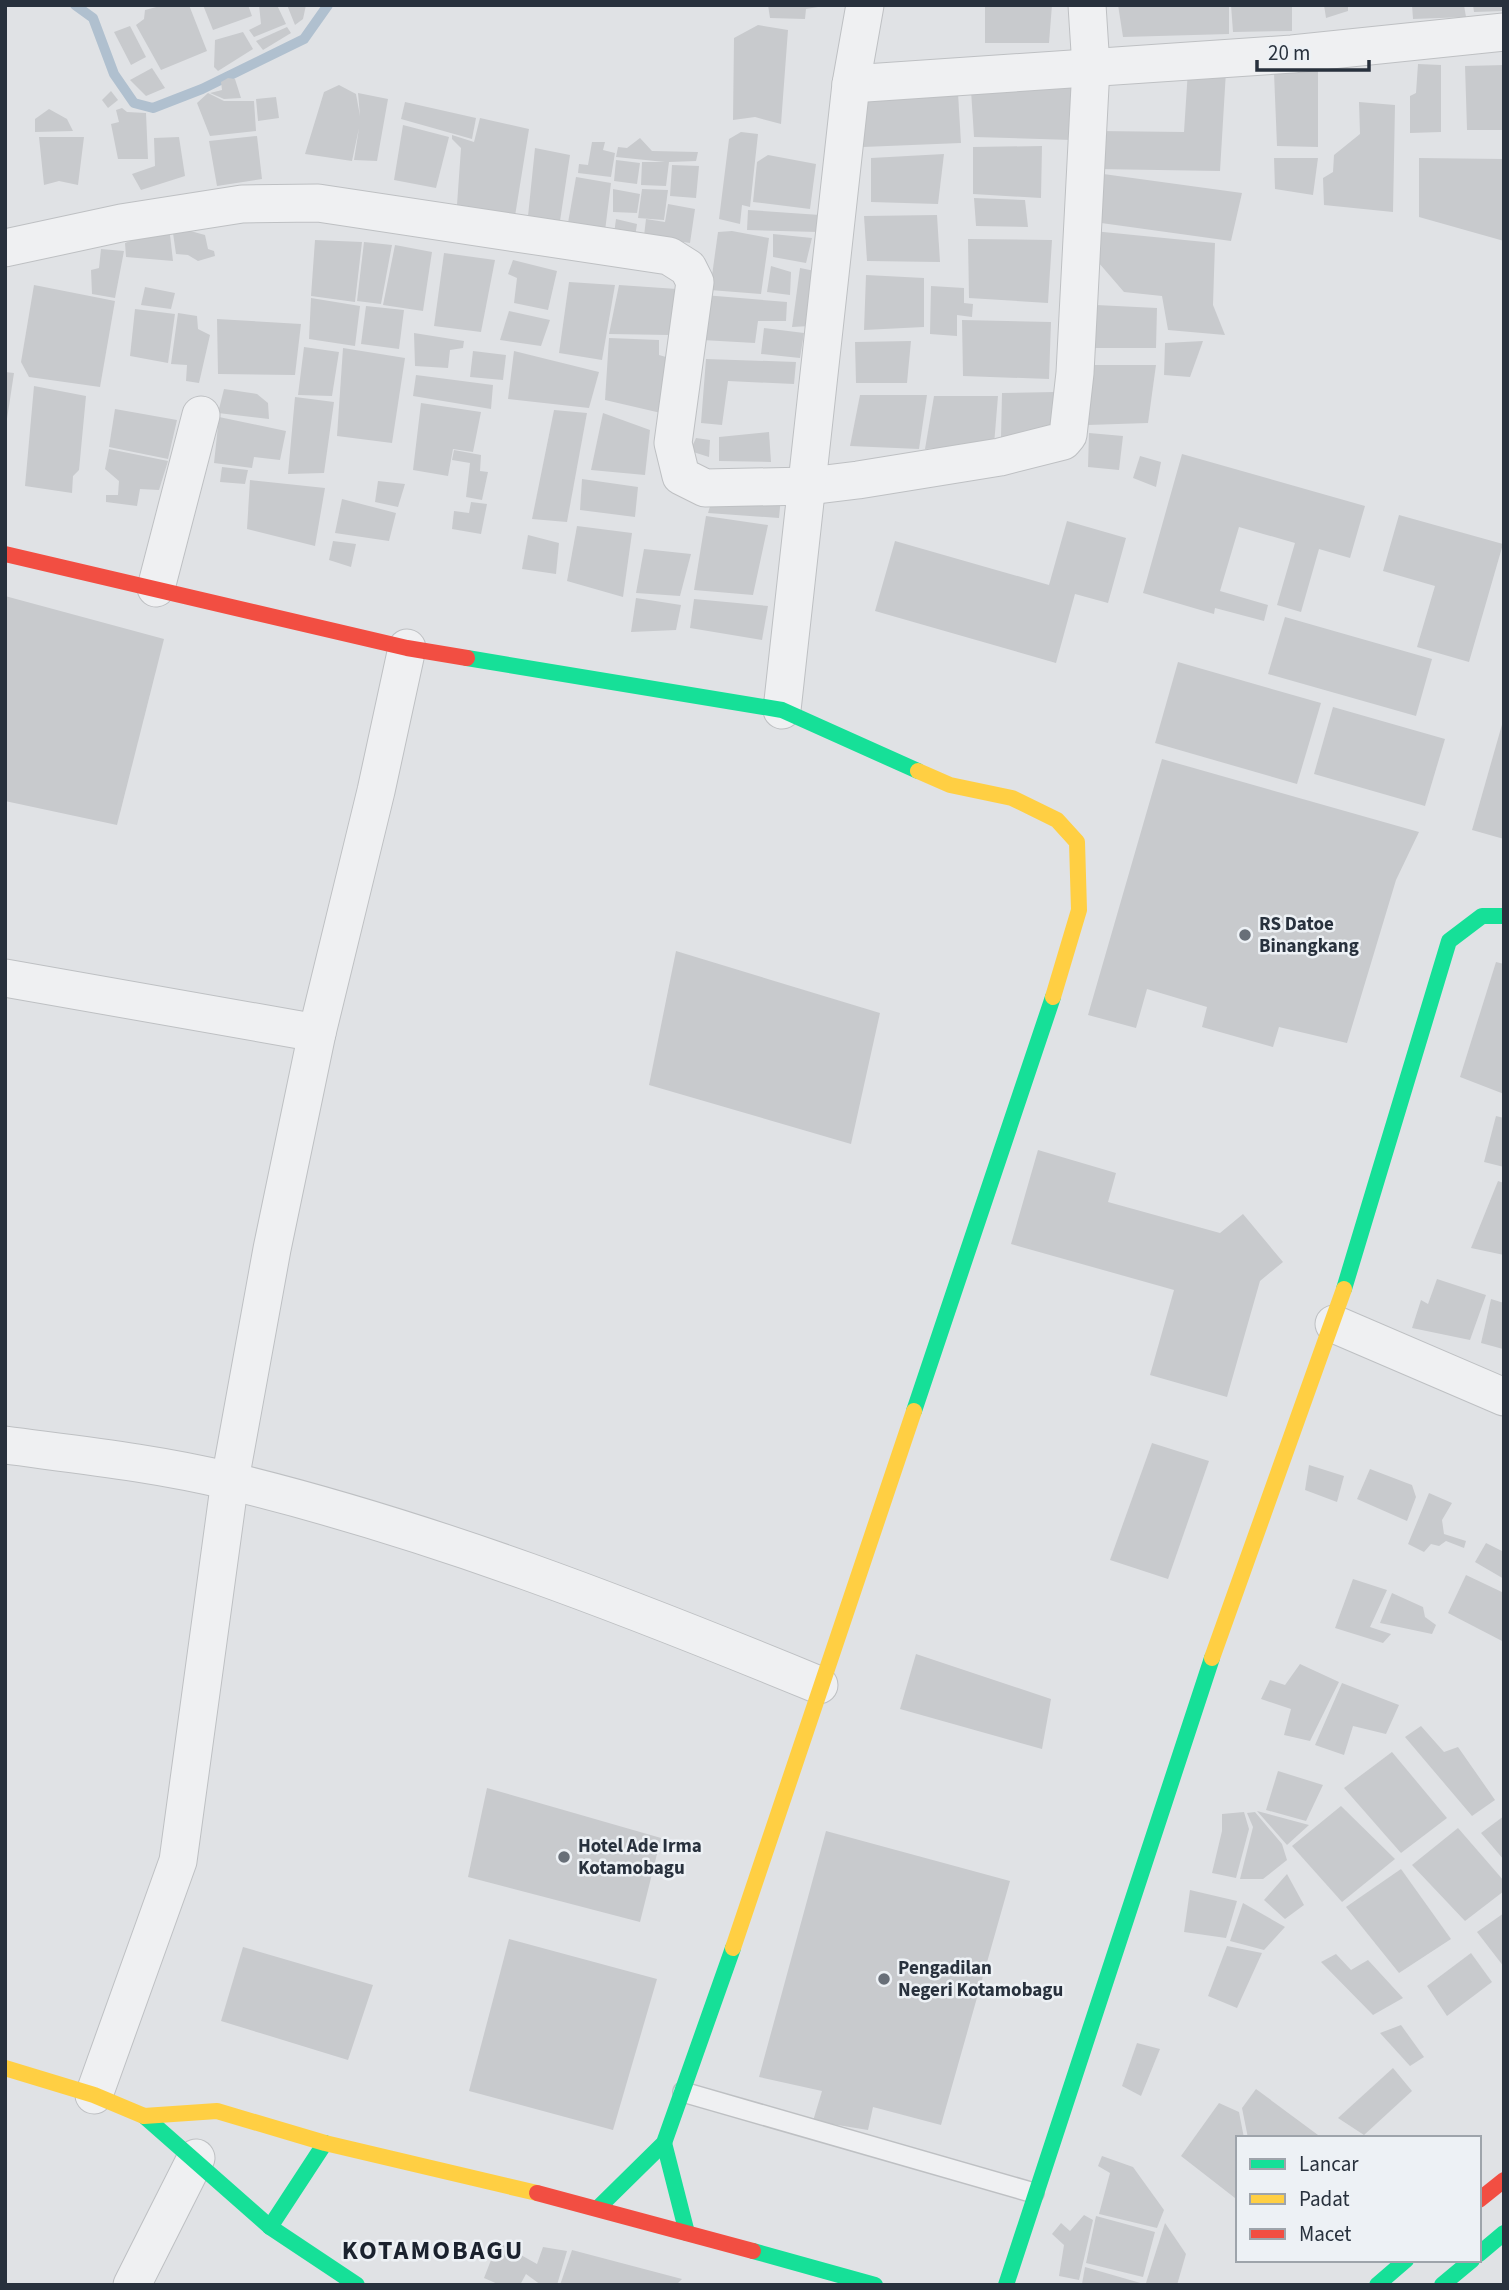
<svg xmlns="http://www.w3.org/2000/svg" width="1509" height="2290" font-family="'Source Sans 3',sans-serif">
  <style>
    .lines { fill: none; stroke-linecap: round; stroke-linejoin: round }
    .stream { stroke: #b0c0cf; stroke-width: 10 }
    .building { fill: #c8cacd }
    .lane-casing { stroke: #bec0c3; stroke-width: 22 }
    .street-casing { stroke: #bec0c3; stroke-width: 39 }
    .lane { stroke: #eff0f2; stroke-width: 19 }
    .street { stroke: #eff0f2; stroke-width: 37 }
    .fast { stroke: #16e098; stroke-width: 16 }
    .slow { stroke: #ffcf43; stroke-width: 16 }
    .jam { stroke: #f24e42; stroke-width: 16 }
    .poi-dot { fill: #686f78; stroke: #edf1f5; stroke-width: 2.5 }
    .labels { text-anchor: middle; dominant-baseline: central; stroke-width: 5; stroke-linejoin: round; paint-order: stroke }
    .poi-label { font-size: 19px; font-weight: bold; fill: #28313d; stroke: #edf1f5; text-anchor: start }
    .district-label { font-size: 26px; font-weight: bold; letter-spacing: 2px; fill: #1b222e; stroke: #edf1f5 }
  </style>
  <rect width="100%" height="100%" fill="#e0e2e5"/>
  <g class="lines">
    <path class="stream" d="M75,5L93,18L114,74L134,103L153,108L202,89L304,39L328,5"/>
  </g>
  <g class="building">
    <path d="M164,5H189L207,51L161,70L136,25L144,19L145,10Z"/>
    <path d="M203,5H248L252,16L213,30Z"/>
    <path d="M259,5H277L286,24L254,37L249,30L261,24Z"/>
    <path d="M287,5H306L303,19L295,25Z"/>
    <path d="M768,5H818V7L806,9L805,19L770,18Z"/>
    <path d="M985,5H1052L1049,43H985Z"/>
    <path d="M1118,5H1229V34L1123,37Z"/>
    <path d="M1231,5H1292V31L1233,32Z"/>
    <path d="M1324,5H1348V11L1326,18Z"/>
    <path d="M1412,5H1464L1466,17L1413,19Z"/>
    <path d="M1473,5H1504V11L1474,12Z"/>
    <path d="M758,25L788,30L781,124L755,117L733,120L734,38Z"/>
    <path d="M130,26L146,57L131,65L114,32Z"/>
    <path d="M287,27L291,33L263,50L256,41Z"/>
    <path d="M243,32L253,49L218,71L214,67L215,40Z"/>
    <path d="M1418,64L1441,65V132L1410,133V96L1416,93Z"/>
    <path d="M1504,65L1503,130H1467L1465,66Z"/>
    <path d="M152,68L165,88L146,96L130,80Z"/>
    <path d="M1318,69V147L1277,146L1274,73Z"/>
    <path d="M1188,70L1226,71L1220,171L1097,169L1098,131L1184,132Z"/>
    <path d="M228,78L235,79L241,98L224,99L210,93L222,90L221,82Z"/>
    <path d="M1073,83L1072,140L974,137L971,90Z"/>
    <path d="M339,85L356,94L360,116L358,93L388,99L377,161L354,160L359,128L352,161L305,154L324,92Z"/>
    <path d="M111,91L118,100L108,108L102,100Z"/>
    <path d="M208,93L224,101H254L256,131L210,136L197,103Z"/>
    <path d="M958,93L961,143L863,147V100Z"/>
    <path d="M276,97L279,118L258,121L256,99Z"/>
    <path d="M405,102L476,118L472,139L401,119Z"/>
    <path d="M1359,102L1395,105L1393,212L1324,205L1323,178L1333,172L1334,155L1360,134Z"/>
    <path d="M122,108L127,112L146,113L148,159H118L111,124L119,122L116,110Z"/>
    <path d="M49,109L67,119L73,131L35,132V119Z"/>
    <path d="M480,118L529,129L515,216L457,205L461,148L452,139V135L474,142Z"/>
    <path d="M403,125L449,137L436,188L394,180Z"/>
    <path d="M741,132L758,134L750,207L742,205L740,224L719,219L729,139Z"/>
    <path d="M257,136L262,179L217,186L209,141Z"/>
    <path d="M39,137H84L78,185L59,181L44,185Z"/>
    <path d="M179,137L185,176L141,190L132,174L155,166L154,138Z"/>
    <path d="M640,138L652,151L698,152L696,161L669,162L666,186L641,185L642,162H665L616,157L618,147L627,148Z"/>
    <path d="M592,142H605L603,150L615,153L611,177L578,173L579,164L588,165Z"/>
    <path d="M1042,146L1041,198L973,194V147Z"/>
    <path d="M535,148L570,155L560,221L528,216Z"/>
    <path d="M944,154L938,204L871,202V158Z"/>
    <path d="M768,155L816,164L810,209L753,202L757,162Z"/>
    <path d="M1274,158H1318L1313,195L1275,189Z"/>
    <path d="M1419,158L1504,159V241L1419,217Z"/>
    <path d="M616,160L640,163L637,184L614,181Z"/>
    <path d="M672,165L699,166L696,198L670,196Z"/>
    <path d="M1096,173L1242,193L1231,241L1094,222Z"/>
    <path d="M576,177L611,183L605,231L568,223Z"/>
    <path d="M613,189L640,194L637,213L613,212Z"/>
    <path d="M642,189L668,190L664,220L638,218Z"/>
    <path d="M974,198L1025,200L1028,227L976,226Z"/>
    <path d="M668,204L695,209L690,243L644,236L646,219L665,222Z"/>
    <path d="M748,210L820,215L818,232L747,230Z"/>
    <path d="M937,215L940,262L867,261L864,216Z"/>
    <path d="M616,219L637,224L635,237L614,234Z"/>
    <path d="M169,226L173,261L126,257L125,243Z"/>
    <path d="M172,226L205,235L208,249L214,251L215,256L198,261L188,255L176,254Z"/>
    <path d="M732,231L769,238L761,294L710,290L718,232Z"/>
    <path d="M1093,231L1215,243L1213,305L1225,335L1168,330L1162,296L1124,292L1092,255Z"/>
    <path d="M773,234L812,238L806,263L773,257Z"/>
    <path d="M968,239L1052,240L1048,303L969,298Z"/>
    <path d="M315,240L362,242L355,302L311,296Z"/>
    <path d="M364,242L392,245L381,304L357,301Z"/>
    <path d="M395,245L432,252L423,311L383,305Z"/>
    <path d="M101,249L124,251L115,298L92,294L91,270L99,268Z"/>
    <path d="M444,253L495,260L481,332L434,326Z"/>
    <path d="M513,260L557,271L548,310L514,303L517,278L508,274Z"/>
    <path d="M771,266L791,272L790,295L767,292Z"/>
    <path d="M800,268L815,271L810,326L792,327Z"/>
    <path d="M866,275L924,278V327L864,330Z"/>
    <path d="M569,282L615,285L602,360L559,353Z"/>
    <path d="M34,285L115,301L100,387L29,377L21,362Z"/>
    <path d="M619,285L677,289L669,335L609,334Z"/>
    <path d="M931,286L964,288V303L973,304L972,317L957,315V336L930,334Z"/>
    <path d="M145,287L175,293L171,309L141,305Z"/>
    <path d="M704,295L787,302L786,321H758L755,343L702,340Z"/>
    <path d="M311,298L360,306L355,346L309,339Z"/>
    <path d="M1096,305L1157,308L1156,348H1094Z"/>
    <path d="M366,306L404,310L399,349L361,344Z"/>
    <path d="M135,309L175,314L168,363L130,356Z"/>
    <path d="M509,311L550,320L541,346L500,340Z"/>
    <path d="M178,313L197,316L198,329L210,335L199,383L186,381L187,365L171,364Z"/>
    <path d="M217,319L301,324L295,375L218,374Z"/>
    <path d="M962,320L1051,322L1049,379L963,376Z"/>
    <path d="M764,328L804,333L800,358L761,354Z"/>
    <path d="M414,333L464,341L463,348L450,350L448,368L415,366Z"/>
    <path d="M609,338L659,340V355L673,359L661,413L605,400Z"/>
    <path d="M911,341L907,383H856L855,342Z"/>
    <path d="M1203,341L1190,377L1164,375L1165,343Z"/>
    <path d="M304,347L339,352L332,396L298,395Z"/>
    <path d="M343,348L405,358L392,443L337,436Z"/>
    <path d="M473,351L506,355L503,380L470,377Z"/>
    <path d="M514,351L599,372L589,408L508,399Z"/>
    <path d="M706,359L796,362L794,384L728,381L722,425L701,423Z"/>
    <path d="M1088,365H1156L1148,423L1088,425Z"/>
    <path d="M5,372L14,373L7,419H5Z"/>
    <path d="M416,375L493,385L491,409L413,396Z"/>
    <path d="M34,386L86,396L79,470L73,476L72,493L25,486Z"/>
    <path d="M224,389L257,394L268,403L269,419L218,413Z"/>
    <path d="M1055,392L1050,435L1001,437L1002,393Z"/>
    <path d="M860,395H927L919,449L850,446Z"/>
    <path d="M934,396H998L994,445L925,449Z"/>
    <path d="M295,397L334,402L324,473L288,474Z"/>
    <path d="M421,403L481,412L473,452L453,449L448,476L413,470Z"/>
    <path d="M115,409L177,420L168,459L109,447Z"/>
    <path d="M554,410L587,413L567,522L532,519Z"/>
    <path d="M603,413L650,430L645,475L591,470Z"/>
    <path d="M219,417L286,431L280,460L254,457L252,468L214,463Z"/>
    <path d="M769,432L771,462L719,461V437Z"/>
    <path d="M1089,433L1123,436L1119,470L1088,467Z"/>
    <path d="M696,438L710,440L709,457L690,451Z"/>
    <path d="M109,449L168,461L159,490L140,489L137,506L106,502V495H118L119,481L105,469Z"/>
    <path d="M454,450L481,455L480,471L488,472L482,500L466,497L470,463L452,460Z"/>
    <path d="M1182,454L1365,506L1350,558L1319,549L1301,612L1277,605L1295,543L1239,527L1220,591L1268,605L1264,621L1215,608L1214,614L1143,593Z"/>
    <path d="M1140,456L1161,462L1156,487L1133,478Z"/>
    <path d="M222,467L248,470L245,484L220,482Z"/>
    <path d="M582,479L638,487L635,517L580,510Z"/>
    <path d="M250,480L325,488L315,546L247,529Z"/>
    <path d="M378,481L405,484L398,507L375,502Z"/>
    <path d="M781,497L779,518L708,513L711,503Z"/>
    <path d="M342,499L396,513L389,541L335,533Z"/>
    <path d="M471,502L487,504L481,534L452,529L454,511L469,513Z"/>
    <path d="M1399,515L1503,544L1469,662L1417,647L1435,586L1383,571Z"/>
    <path d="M706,516L768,525L753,595L694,590Z"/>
    <path d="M1067,521L1126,538L1108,603L1075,594L1056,663L875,611L895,541L1049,585Z"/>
    <path d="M577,526L632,533L623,597L567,581Z"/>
    <path d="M528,535L559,543L556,574L522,569Z"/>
    <path d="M333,541L356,544L351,567L329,560Z"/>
    <path d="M644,549L691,554L680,596L636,593Z"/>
    <path d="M5,596L164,639L117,825L5,801Z"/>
    <path d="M636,598L681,605L676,630L631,632Z"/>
    <path d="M694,599L768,606L762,640L690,628Z"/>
    <path d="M1285,617L1432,659L1416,716L1268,674Z"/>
    <path d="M1178,662L1321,703L1297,784L1155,743Z"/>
    <path d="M1333,707L1445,739L1425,806L1314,774Z"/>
    <path d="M1503,721H1504V839L1472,830Z"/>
    <path d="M1162,759L1419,832L1396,880L1347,1043L1279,1027L1273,1047L1202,1027L1207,1007L1147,989L1136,1028L1088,1015Z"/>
    <path d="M676,951L880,1013L851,1144L649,1085Z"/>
    <path d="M1496,962L1504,964V1094L1460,1077Z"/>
    <path d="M1496,1116L1504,1118V1167L1484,1162Z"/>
    <path d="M1038,1150L1116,1173L1108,1202L1220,1233L1243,1214L1283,1262L1260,1281L1227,1397L1150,1375L1174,1290L1011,1244Z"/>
    <path d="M1498,1181L1504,1183V1255L1471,1248Z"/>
    <path d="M1437,1279L1486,1295L1470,1340L1412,1328L1421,1300L1428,1304Z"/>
    <path d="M1491,1299L1504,1303L1503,1349L1481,1343Z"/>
    <path d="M1152,1443L1209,1461L1168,1579L1110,1560Z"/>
    <path d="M1309,1465L1344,1476L1337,1502L1305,1490Z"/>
    <path d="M1370,1469L1412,1485L1416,1497L1407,1521L1357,1499Z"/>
    <path d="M1429,1493L1452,1503L1442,1520L1444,1534L1466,1541L1464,1548L1446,1541L1439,1546L1431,1544L1424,1552L1408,1544Z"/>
    <path d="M1486,1543L1504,1552V1579L1475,1562Z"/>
    <path d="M1466,1575L1504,1593V1642L1448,1613Z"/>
    <path d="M1353,1579L1387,1590L1370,1627L1391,1634L1383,1643L1335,1628Z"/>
    <path d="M1392,1593L1423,1607L1425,1617L1436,1625L1432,1634L1380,1623Z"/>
    <path d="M916,1654L1051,1699L1042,1749L900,1709Z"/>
    <path d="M1300,1664L1339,1682L1310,1741L1284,1735L1291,1709L1261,1699L1270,1680L1285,1685Z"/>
    <path d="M1342,1683L1399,1705L1386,1734L1353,1726L1344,1755L1315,1745Z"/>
    <path d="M1421,1726L1444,1752L1458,1747L1495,1800L1472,1816L1405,1737Z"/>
    <path d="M1392,1752L1447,1818L1401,1853L1344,1788Z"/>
    <path d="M1278,1771L1323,1785L1306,1821L1266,1810Z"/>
    <path d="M487,1788L661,1838L640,1922L468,1877Z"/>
    <path d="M1341,1806L1395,1859L1342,1902L1292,1846Z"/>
    <path d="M1257,1811L1309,1825L1287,1845Z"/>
    <path d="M1244,1812L1249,1829L1236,1878L1212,1873L1222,1831V1814Z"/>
    <path d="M1255,1812L1282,1844L1287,1860L1263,1879H1240L1253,1827L1247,1813Z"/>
    <path d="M1504,1816V1860L1481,1833Z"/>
    <path d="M1458,1828L1504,1881V1891L1465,1921L1412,1865Z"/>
    <path d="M826,1831L1010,1881L941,2125L873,2107L868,2130L813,2121L822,2091L759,2077Z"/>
    <path d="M1401,1869L1451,1939L1399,1973L1346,1907Z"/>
    <path d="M1287,1874L1304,1905L1285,1919L1264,1900Z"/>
    <path d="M1190,1890L1237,1901L1226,1938L1184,1932Z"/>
    <path d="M1243,1903L1285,1927L1264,1950L1230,1941Z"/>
    <path d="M1504,1913V1967L1477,1932Z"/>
    <path d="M509,1939L657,1979L613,2130L469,2091Z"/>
    <path d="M1227,1946L1262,1953L1237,2008L1208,1996Z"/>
    <path d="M243,1947L373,1985L348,2060L221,2021Z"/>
    <path d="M1471,1953L1492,1982L1447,2016L1427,1986Z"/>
    <path d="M1336,1954L1351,1970L1368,1960L1403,1998L1373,2015L1321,1962Z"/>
    <path d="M1401,2025L1424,2057L1410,2066L1380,2033Z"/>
    <path d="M1137,2043L1160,2049L1141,2096L1122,2086Z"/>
    <path d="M1393,2068L1412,2091L1364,2135L1338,2118Z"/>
    <path d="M1256,2089L1318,2135L1316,2138H1248L1242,2108Z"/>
    <path d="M1219,2103L1239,2112L1244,2138H1238V2194L1235,2198L1181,2156Z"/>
    <path d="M1102,2156L1133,2167L1164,2210L1157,2228L1099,2214L1110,2173L1098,2166Z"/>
    <path d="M1084,2215L1093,2220L1079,2280L1059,2276L1064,2245L1052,2234L1061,2223L1070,2231Z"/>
    <path d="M1096,2216L1155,2232L1143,2277L1086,2263Z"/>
    <path d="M1165,2223L1186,2254L1177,2285H1152L1146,2283Z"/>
    <path d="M498,2242L537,2264L543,2247L567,2251L557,2285H541L526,2274L520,2285H500L484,2278Z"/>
    <path d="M572,2250L682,2279L676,2285H560Z"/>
    <path d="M1085,2267L1144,2284V2285L1082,2284Z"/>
  </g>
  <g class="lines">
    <g class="lane-casing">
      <path id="lane" d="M683,2092L1034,2193"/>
    </g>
    <g class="street-casing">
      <g id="street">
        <path d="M851,84L1292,54L1504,32"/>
        <path d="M5,248L121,223L242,204L318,203L669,256L688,268L695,282L673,443L681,476L705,488L809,486L858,480L1000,457L1063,441L1068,435L1075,373L1091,67L1087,5"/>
        <path d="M156,588L201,415"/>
        <path d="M782,710L851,84L865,5"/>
        <path d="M5,978L317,1033"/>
        <path d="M1334,1324L1504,1397"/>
        <path d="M5,1445C80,1455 156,1463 230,1481C432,1530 627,1606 819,1685"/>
        <path d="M94,2095L178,1861L230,1480L272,1249L317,1033L376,791L407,648"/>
        <path d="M132,2285L196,2158"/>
      </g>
    </g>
    <use href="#lane" class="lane"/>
    <use href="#street" class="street"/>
    <g class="fast">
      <path d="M467,658L782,710L918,771"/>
      <path d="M1344,1289L1449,941L1482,916H1504"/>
      <path d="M914,1411L1053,997"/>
      <path d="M144,2116L270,2227L357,2285"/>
      <path d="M664,2143L687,2233"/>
      <path d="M599,2207L664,2143L733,1948"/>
      <path d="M270,2227L325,2143"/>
      <path d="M753,2251L875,2285"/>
      <path d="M1479,2254L1504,2233"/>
      <path d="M1006,2285L1212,1658"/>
      <path d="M1377,2285L1406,2260"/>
      <path d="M1442,2285L1472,2260"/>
    </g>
    <g class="slow">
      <path d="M918,771L950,785L1012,798L1057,820L1077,842L1079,910L1053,997"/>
      <path d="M1212,1658L1344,1289"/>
      <path d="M733,1948L914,1411"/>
      <path d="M5,2068L94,2095L144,2116L217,2111L325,2143L537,2193"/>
    </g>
    <g class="jam">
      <path d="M5,554L407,648L467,658"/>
      <path d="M537,2193L753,2251"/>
      <path d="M1479,2200L1504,2180"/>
    </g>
  </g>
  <g class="poi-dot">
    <circle cx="1245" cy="935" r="7"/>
    <circle cx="564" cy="1857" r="7"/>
    <circle cx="884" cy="1979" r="7"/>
  </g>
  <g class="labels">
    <g class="poi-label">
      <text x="1259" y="924">RS Datoe<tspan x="1259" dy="22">Binangkang</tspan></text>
      <text x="578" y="1846">Hotel Ade Irma<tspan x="578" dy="22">Kotamobagu</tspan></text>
      <text x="898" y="1968">Pengadilan<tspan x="898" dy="22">Negeri Kotamobagu</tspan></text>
    </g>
    <g class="district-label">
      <text x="433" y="2250">KOTAMOBAGU</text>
    </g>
  </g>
  <rect width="1509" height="2290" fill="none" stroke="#28313d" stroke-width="14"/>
  <rect x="1236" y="2136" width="245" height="126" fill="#edf1f5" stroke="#9ea4ab" stroke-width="2"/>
  <rect x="1250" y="2159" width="35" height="10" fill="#16e098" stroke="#9ea4ab" stroke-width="2"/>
  <text x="1299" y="2171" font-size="21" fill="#28313d">Lancar</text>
  <rect x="1250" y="2194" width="35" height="10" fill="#ffcf43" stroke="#9ea4ab" stroke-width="2"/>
  <text x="1299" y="2206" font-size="21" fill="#28313d">Padat</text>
  <rect x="1250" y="2229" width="35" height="10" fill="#f24e42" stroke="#9ea4ab" stroke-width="2"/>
  <text x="1299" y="2241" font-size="21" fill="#28313d">Macet</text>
  <path d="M1257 60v10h112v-10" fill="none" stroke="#28313d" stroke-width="3.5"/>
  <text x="1268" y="60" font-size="21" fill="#28313d" stroke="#edf1f5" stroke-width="5" paint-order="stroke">20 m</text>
</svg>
